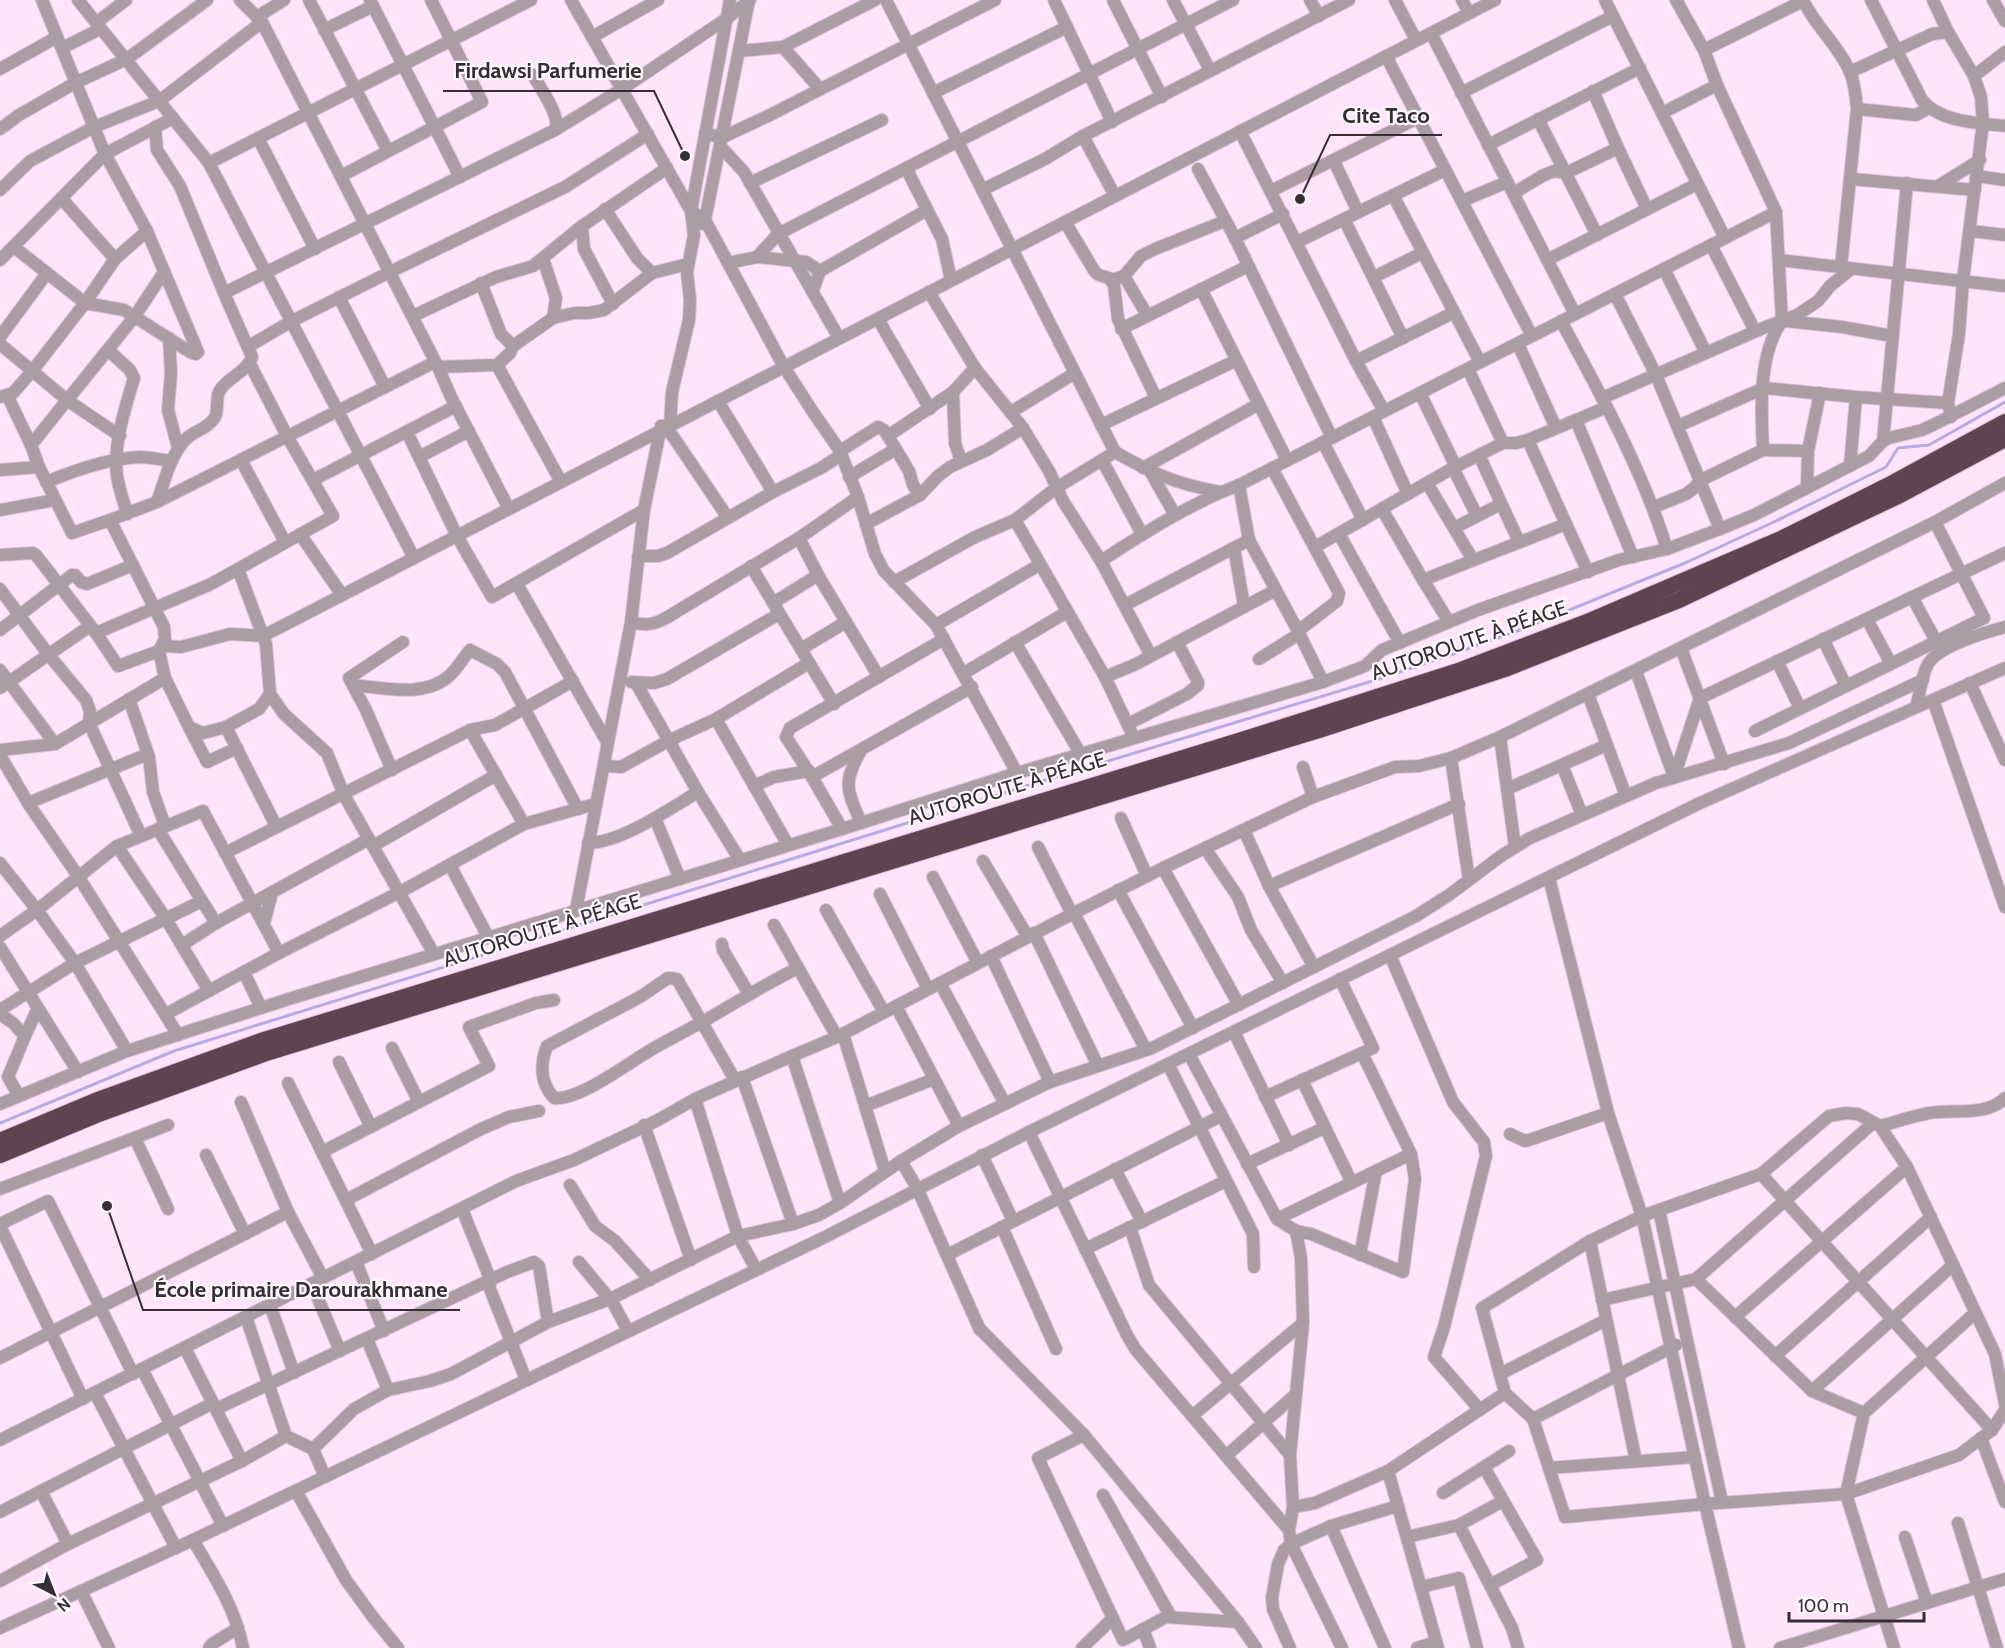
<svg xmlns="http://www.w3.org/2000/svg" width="2005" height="1648" font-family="Cabin,sans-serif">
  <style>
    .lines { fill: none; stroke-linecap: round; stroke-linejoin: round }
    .stream { stroke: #b5abe6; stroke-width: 3 }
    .minor-casing { stroke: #dbc3d8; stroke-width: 14 }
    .highway-casing { stroke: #dbc3d8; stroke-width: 18 }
    .minor { stroke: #ab9da3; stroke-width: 12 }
    .highway { stroke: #5e4350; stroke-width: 16 }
    .labels { text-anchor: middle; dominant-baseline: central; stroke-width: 4.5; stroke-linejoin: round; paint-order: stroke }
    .street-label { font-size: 21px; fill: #372d36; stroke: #fff9fe }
    .leader { fill: none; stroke: #372d36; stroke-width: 2 }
    .callout-dot { fill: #372d36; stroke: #fff9fe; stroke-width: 2 }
    .callout-label { font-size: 22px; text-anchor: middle; font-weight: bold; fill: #372d36; stroke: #fff9fe; stroke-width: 4.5; stroke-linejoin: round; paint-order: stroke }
  </style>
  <rect width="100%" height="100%" fill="#ffe4fc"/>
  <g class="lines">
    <path class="stream" d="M0,1123L174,1051L1052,778L1379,679L1456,653L1520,630L1685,563L1776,521L1886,467L1898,448L1929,445L2005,402"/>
    <g class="minor-casing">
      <g id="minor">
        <path d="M78,0L209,163L414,558"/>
        <path d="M240,0L262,22L438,367L497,365L510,353L513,346L553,318L574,313H589L604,310L652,273L688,264"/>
        <path d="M309,0L388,151"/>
        <path d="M370,0L460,177"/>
        <path d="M571,0L691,211L705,220L784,367L813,412L840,451L858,497L875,554L884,571L936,625L1017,773"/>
        <path d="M886,0L1115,452C1153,474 1177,484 1220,492"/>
        <path d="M1054,0L1112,122"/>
        <path d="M1113,0L1162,97"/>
        <path d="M1173,0L1210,70"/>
        <path d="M1310,0L1319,16"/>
        <path d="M1395,0L1416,40"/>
        <path d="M1462,0L1469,13"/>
        <path d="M1605,0L1725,238"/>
        <path d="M1676,0L1704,50L1717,85L1776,212L1782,321C1758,354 1761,410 1763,450L1808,451L1820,393"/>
        <path d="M1803,0C1815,26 1839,46 1850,72C1855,84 1856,97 1857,109L1841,267"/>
        <path d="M1871,0L1922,100C1939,122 1979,123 2005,126"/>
        <path d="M1933,0L1948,32L1974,76L1981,97L1983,123L1963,280L1959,334L1948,403L1951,417"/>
        <path d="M1993,0L2005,21"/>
        <path d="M257,17L284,0"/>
        <path d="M96,23L126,0"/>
        <path d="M324,30L373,6"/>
        <path d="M1431,33L1575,314"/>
        <path d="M592,37L658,0"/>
        <path d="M783,47L820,89"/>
        <path d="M62,48L100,29"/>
        <path d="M1704,50L1803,1"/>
        <path d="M739,51L783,47L875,0"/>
        <path d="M1386,56L1532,336"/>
        <path d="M0,69L57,37"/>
        <path d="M1850,72L1932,34L1948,32"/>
        <path d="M533,75C540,88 562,117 555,130"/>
        <path d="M1974,76L2005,52"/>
        <path d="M1593,91L1618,148L1647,209"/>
        <path d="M933,93L1067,27"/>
        <path d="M1461,93L1613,16"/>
        <path d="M1857,109L1916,115L1929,108"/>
        <path d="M1662,113L1717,85"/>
        <path d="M1538,119L1597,235"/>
        <path d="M155,127L157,150L180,186L224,293L252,357C246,373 228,377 220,390C215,398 219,409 215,417C209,428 194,431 186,439C170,455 165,481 157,502"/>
        <path d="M0,129L19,115L75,83L127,59L207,0"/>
        <path d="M1240,131L1356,361L1384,411"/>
        <path d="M705,134L723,137L770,115L995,0"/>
        <path d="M258,138L315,249"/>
        <path d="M1488,145L1640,68"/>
        <path d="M721,147L744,172L839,338"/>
        <path d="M1334,161L1358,212"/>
        <path d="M209,163L531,0"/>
        <path d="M906,168L942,239L951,280"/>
        <path d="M1198,169L1235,238L1332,438"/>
        <path d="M341,176L482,102L431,0"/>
        <path d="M1977,176L2005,180"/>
        <path d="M1851,179L1975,190"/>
        <path d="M750,183L882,120"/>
        <path d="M1938,186L1980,160"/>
        <path d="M0,190L30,161L94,127L159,101L262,22"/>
        <path d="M982,190L1045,159L1083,136"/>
        <path d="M1271,191L1418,118"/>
        <path d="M1514,193L1542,176L1554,171L1566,173L1618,148"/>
        <path d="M1393,195L1480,362"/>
        <path d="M1115,196L1083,136L1349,0"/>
        <path d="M1462,201L1507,182"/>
        <path d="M605,209L637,258L652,273"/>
        <path d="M1344,219L1403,338"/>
        <path d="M1065,222L1095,272L1099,275L1109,278L1114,285L1118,319L1156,398"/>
        <path d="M702,224L705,220L749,0"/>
        <path d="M582,226L584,249L613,304"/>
        <path d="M1971,231L2005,235"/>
        <path d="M1235,238L1283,214"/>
        <path d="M1297,242L1445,170"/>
        <path d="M1711,245L1755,331"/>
        <path d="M14,247L85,303L124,310L190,352L196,354L198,352L147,231L105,154L42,0"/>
        <path d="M757,257L778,234L1233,0"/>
        <path d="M115,259L147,231"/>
        <path d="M543,259L556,298L553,318"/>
        <path d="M0,260L105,154L173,118"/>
        <path d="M1547,260L1697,184"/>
        <path d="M1779,260L2005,286"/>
        <path d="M728,263L757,257L806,262L820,271"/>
        <path d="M1664,269L1706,353"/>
        <path d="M1124,276L1147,315"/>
        <path d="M1374,277L1422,253"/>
        <path d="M1112,280L1124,276L1141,256L1155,249L1225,221"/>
        <path d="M481,283L501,334L513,346"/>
        <path d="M1201,289L1287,460"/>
        <path d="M813,290L820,271L927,210"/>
        <path d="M929,292L975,368L1023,428L1049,471L1063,501L1101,561L1151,656"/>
        <path d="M224,293L555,130L622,89L726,19L750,0"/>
        <path d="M1615,294L1656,375L1720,529"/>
        <path d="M339,297L385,387"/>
        <path d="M413,316L496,277L533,266L582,226L667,168"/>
        <path d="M878,319L930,409"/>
        <path d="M1561,321C1601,395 1642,469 1667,549"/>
        <path d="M1786,321L1842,327L1892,336"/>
        <path d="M1121,329L1248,266"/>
        <path d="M0,337L47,273"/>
        <path d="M169,338L171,373L168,410L178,448"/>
        <path d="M0,344L67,400L120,436"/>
        <path d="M1518,344L1556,428"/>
        <path d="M249,346L292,321L390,272L565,187L648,134"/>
        <path d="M108,350L130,370L134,378C125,409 113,444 117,476C119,489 124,502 127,514"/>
        <path d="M1356,361L1453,313"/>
        <path d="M497,365L561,482"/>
        <path d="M438,367L451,397L509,509"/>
        <path d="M1468,369L1503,443"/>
        <path d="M953,392L955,443L961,461"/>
        <path d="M1420,393L1456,467"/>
        <path d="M7,395L31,445"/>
        <path d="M0,397L13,393L33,370L85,303L115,259L62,199"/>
        <path d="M1602,398L1768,326L1797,315L1818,301L1830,286L1851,269"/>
        <path d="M718,401L773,492"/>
        <path d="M1011,412L1075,373"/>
        <path d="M1373,417L1408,494"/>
        <path d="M1576,420L1633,557"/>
        <path d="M1101,425L1237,360"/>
        <path d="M661,426L672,435L728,518"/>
        <path d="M1678,426L1764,388L1856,397L1948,403"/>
        <path d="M407,432L457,536L492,597L644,510"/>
        <path d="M1528,440L1566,524"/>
        <path d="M1883,441L1907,183"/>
        <path d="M1323,442L1363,520"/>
        <path d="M1479,455L1519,542"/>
        <path d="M419,457L469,431"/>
        <path d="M241,460L285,542"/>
        <path d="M1102,460L1142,534"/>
        <path d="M1850,466L1856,397"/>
        <path d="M1143,468L1259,404"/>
        <path d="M1272,468L1339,593L1337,601L1298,631"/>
        <path d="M1453,468L1477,516"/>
        <path d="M0,470L39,467"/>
        <path d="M1150,471L1175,515"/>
        <path d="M849,477L894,450"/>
        <path d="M313,480L456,406"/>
        <path d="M46,482C76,470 107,459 139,457C150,457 162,460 172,461"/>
        <path d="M1427,483L1473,560"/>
        <path d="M1239,485L1249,540L1298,631L1323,682"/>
        <path d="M1807,488L1808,451"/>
        <path d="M920,495L913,485L909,471L888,436L953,392L975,368"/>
        <path d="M1654,507L1686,494L1693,489L1701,480L1763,450"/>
        <path d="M1382,509L1423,580"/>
        <path d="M0,510L55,500"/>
        <path d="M110,520L72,533L39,467L31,445L135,316L164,272"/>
        <path d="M1015,520L1105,677L1134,738"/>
        <path d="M866,524L920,495L938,476L950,467L987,450L1023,428"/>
        <path d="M1454,528L1501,504"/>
        <path d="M300,534L342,595"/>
        <path d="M1339,534L1400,643"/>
        <path d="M799,538L818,575L879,677"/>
        <path d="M1315,547L1453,468L1503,443H1516L1528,440L1607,407"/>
        <path d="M1234,548L1244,606"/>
        <path d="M0,555L33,553L36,555L96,633L118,666L159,651"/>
        <path d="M638,556H658L667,553L773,492L821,468L838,457L840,451L878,427L884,430L888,436"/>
        <path d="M1101,561C1144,533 1189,504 1239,485L1776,212"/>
        <path d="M751,566L834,704"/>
        <path d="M238,569L266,644L270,694L284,714L327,753L344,795L434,954"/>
        <path d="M894,582L975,537L1015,520L1056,488L1115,452"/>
        <path d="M517,584L607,742"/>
        <path d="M0,589L48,654L86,700L90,711L89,723L141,836"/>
        <path d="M1912,597L1936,641"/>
        <path d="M773,603L818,575"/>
        <path d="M1125,605L1249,540"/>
        <path d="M1867,619L1891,664"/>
        <path d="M631,622C645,626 653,625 666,618L799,538L858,497"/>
        <path d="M1449,622L1423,580L1566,524L1588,572"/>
        <path d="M936,625L1039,565"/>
        <path d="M0,630L72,575H75L81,582L87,584L133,565"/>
        <path d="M96,633L211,584L333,516L287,436L250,364"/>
        <path d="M1823,639L1846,686"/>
        <path d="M1015,642L1080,753"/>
        <path d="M162,646L181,647L230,634L263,636L1495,0"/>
        <path d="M1681,648L1724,764"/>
        <path d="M801,649L846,622"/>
        <path d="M1259,659L1299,634"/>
        <path d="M1777,661L1800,708"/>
        <path d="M0,670L55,744"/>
        <path d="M1636,671L1674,777"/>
        <path d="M964,673L1067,612"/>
        <path d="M1105,677L1134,665L1276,590"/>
        <path d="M631,682L654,683L667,679L779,614"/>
        <path d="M636,683L698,792L740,860"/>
        <path d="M1970,683L2005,760"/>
        <path d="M353,685C383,688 425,698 449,676C457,669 463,658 470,650L497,664L505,672L578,809"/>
        <path d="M0,688L90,626"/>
        <path d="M1588,694L1626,796"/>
        <path d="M129,699L149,757L153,792L165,826"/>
        <path d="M1933,700L2005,907"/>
        <path d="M1916,707C1920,694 1921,678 1927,666C1935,647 1986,632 2005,627"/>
        <path d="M716,719L788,845"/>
        <path d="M1128,724L1187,694L1198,685V682L1177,642"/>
        <path d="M189,727L207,762L237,748"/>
        <path d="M226,727L259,709L270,694"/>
        <path d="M470,730L524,824"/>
        <path d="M1755,731L1984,618L1935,522"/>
        <path d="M1500,737L1515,847"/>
        <path d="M0,750L55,744L165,678"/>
        <path d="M0,755L28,803L78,876L178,1035"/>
        <path d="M1451,758L1469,880"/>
        <path d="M1562,765L1582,815"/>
        <path d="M604,766L621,767L670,740L716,719L809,663"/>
        <path d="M1303,767L1313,797"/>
        <path d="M392,770L366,710L349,678L403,642"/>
        <path d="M812,777L972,687"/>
        <path d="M1674,777L1700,698L2005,553"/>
        <path d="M754,786L774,777L809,771"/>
        <path d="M1507,789L1607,745"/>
        <path d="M28,803L148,754"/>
        <path d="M655,818L680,879"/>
        <path d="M1121,818L1147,876"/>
        <path d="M861,823C847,789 842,784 861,750"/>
        <path d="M276,826L226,727L203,733L189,727L165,678L159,651L165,639L164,627L110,520L157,502L435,362"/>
        <path d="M158,829L202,901"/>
        <path d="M842,829L812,777L786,737L790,728L944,639"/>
        <path d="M1244,830L1269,886L1314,967"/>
        <path d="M588,843C621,843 669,809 698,792"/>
        <path d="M117,846L166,919L209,991"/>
        <path d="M373,846L496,775"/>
        <path d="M1038,847L1072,914"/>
        <path d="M1205,848L1238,897L1251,930L1283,983"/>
        <path d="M225,853L470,730L495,725L573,681"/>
        <path d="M983,861L1028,937"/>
        <path d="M0,863L37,910L75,963L127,1051"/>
        <path d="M450,865L488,937"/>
        <path d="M1163,868L1239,1005"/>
        <path d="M933,877L978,963"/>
        <path d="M1549,878L1608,1113L1642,1216L1705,1504L1739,1648"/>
        <path d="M1269,886L1459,804"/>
        <path d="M1118,890L1193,1028"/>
        <path d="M880,894L928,989"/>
        <path d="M576,910L631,622L644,510L661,426H670L672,392L689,320L690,300L687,272L694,235L691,211L730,0"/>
        <path d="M826,910L884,1012"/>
        <path d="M1074,913L1146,1050"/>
        <path d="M216,923L369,839"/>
        <path d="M264,923L272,893"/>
        <path d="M774,925L837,1037"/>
        <path d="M1034,933L1098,1066"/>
        <path d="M0,936L37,910L117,846L203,811L279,953"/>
        <path d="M722,944L723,950L749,994"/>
        <path d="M0,947L78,1072"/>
        <path d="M1390,955L1453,1102L1484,1142L1486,1156L1444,1327L1434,1357L1480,1410"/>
        <path d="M991,956L1050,1082"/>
        <path d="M244,972L261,1008"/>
        <path d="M940,983L1005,1104"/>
        <path d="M896,1006L959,1126"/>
        <path d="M0,1010L75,963L202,901L216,923L182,945"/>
        <path d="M0,1014L13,1023L25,1036"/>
        <path d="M166,1014L279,953L400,892L524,824L595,804"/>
        <path d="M1234,1032L1289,1145"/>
        <path d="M843,1034L885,1171"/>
        <path d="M392,1048L419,1102"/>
        <path d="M1189,1054L1277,1219L1296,1231L1311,1234L1403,1272L1415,1179L1411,1154L1362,1053"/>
        <path d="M339,1062L371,1127"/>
        <path d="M1168,1064L1253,1234L1254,1267"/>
        <path d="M742,1077L793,1224"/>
        <path d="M735,1080L677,979L668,978L640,997L547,1046C540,1064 540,1083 554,1098C578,1101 627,1064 649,1051C666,1041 684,1032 702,1022C734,1004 765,984 798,968"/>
        <path d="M1302,1080L1352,1183"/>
        <path d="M288,1083L372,1254"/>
        <path d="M19,1096L8,1077L25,1036L38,1008"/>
        <path d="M1265,1097L1373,1048L1340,979"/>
        <path d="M2005,1098C1986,1117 1954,1109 1929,1113C1913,1116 1896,1122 1880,1126L1858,1114L1846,1113L1829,1116L1761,1174L1642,1216L1590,1241L1482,1308L1505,1393L1533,1419L1565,1517L1705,1504L1846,1494L1959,1455L1992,1430L2005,1410"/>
        <path d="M695,1099L738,1236L756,1269"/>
        <path d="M241,1102L288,1212L323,1278"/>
        <path d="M0,1104L127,1051L292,998L842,829L1017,773L1323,682L1365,666L1382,650L1478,610L1619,560L1667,549L1720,529L1754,515L1869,456L1883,441L1889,438L1922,430L1935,424L2005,388"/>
        <path d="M865,1106L934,1079"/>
        <path d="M644,1125L691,1260"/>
        <path d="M1880,1126L1907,1167L1995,1354L2005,1404"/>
        <path d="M1029,1132L1127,1335L1136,1350L1289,1530"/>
        <path d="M1510,1134L1525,1141L1532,1139L1608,1113"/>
        <path d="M135,1138L168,1209"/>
        <path d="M322,1152L489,1066L469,1027L536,1003L554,1000"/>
        <path d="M206,1155L245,1234"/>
        <path d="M982,1155L1013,1221"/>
        <path d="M901,1161L917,1188L980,1330"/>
        <path d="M1247,1164L1324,1128"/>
        <path d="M1115,1169L1142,1222"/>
        <path d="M1761,1174L1992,1430"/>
        <path d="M570,1185L595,1226L615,1241L650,1280"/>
        <path d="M0,1189L168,1125"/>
        <path d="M346,1200L481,1129L509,1117L539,1111"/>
        <path d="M840,1203L792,1056L837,1037L1074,913L1163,868L1313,797L1395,767L1419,766L1451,758L1500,737L1935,522L2005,483"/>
        <path d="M462,1209L489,1276L490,1289L526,1380"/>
        <path d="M1659,1210L1722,1502"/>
        <path d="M1277,1219L1411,1154"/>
        <path d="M0,1224L48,1201L133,1374"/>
        <path d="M0,1226L83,1399"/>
        <path d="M1002,1227L1056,1349"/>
        <path d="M1130,1227L1149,1285L1290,1455"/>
        <path d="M1296,1231L1301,1258L1303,1323L1290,1455L1293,1507L1289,1530L1291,1544L1342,1648"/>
        <path d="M1590,1241L1636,1461"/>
        <path d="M1085,1249L1226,1181"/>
        <path d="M947,1255L1221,1116"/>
        <path d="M1360,1255L1376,1171"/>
        <path d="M356,1262L384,1331"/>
        <path d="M579,1262L613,1303L628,1331"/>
        <path d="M1696,1279L1812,1391L1864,1413"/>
        <path d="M312,1284L340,1351"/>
        <path d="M1602,1300L1696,1279L1873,1123"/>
        <path d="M270,1305L294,1373"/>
        <path d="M246,1317L286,1436L313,1449L325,1477"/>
        <path d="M1735,1317L1907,1167"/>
        <path d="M979,1328L1084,1435L1238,1622L1256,1648"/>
        <path d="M367,1339L388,1390"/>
        <path d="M185,1348L242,1461"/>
        <path d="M1775,1356L1931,1217"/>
        <path d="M0,1358L288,1212"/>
        <path d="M142,1369L223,1526"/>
        <path d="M1500,1374L1606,1320"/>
        <path d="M1812,1391L1953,1265"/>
        <path d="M95,1393L176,1548"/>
        <path d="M216,1409L507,1272L534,1262L539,1266L548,1322"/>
        <path d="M1192,1416L1303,1323"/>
        <path d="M1533,1419L1676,1345"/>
        <path d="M1084,1435L1038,1458L1123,1640L1166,1617L1238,1622"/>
        <path d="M1981,1438L2005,1502"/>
        <path d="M0,1440L516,1181L574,1160L658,1120L695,1099L792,1056"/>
        <path d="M313,1449L354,1409L388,1390L430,1381L451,1374L548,1322L610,1299L738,1236L793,1224L819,1215L840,1203L901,1161L959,1126L1050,1082L1152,1048L1416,916L1449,895L1501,856L1530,838L1656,783L1789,743L1923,680"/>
        <path d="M1226,1456L1295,1395"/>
        <path d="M1484,1467L1537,1560L1490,1585"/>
        <path d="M1549,1468L1695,1457"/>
        <path d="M1388,1471L1438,1648"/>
        <path d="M41,1491L68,1544"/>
        <path d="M296,1491L346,1580L372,1616L398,1648"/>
        <path d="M1443,1493L1509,1451"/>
        <path d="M1103,1495L1171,1617"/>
        <path d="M1293,1507L1315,1503L1388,1471L1505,1393"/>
        <path d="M0,1512L213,1403"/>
        <path d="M1958,1523L1997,1648"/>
        <path d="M1459,1525L1512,1628L1518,1648"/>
        <path d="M1331,1526L1385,1648"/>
        <path d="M1407,1537L1459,1525L1503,1501"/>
        <path d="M1905,1537L1927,1603"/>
        <path d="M193,1540C214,1576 235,1607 243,1648"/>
        <path d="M0,1581L68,1544L242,1461L286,1436"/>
        <path d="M1421,1587L1459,1578L1477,1648"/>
        <path d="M81,1591L109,1648"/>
        <path d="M0,1628L193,1540L823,1238L1029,1132L1700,803L2005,668"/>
        <path d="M1143,1629L1150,1648"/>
        <path d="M209,1648L212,1644L238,1628"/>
        <path d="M1082,1648L1113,1618"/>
        <path d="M1290,1648L1273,1609L1272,1598L1278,1564L1284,1550L1291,1544L1331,1526L1398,1506"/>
        <path d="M1417,1648L1436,1642"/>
        <path d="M1780,1648L2005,1579"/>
        <path d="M1894,1648L1846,1494L1864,1413L1975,1313"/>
      </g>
    </g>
    <g class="highway-casing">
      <g id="highway">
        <path d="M0,1141L95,1101L261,1041L1242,740L1461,670L1587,622L1783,538L1889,485L2005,422"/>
        <path d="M0,1155L96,1115L266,1053L1322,729L1505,669L1679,600L1900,495L2005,439"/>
      </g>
    </g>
    <use href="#minor" class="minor"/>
    <use href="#highway" class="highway"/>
  </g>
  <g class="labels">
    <g class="street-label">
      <text transform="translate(1469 640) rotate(-19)">AUTOROUTE À PÉAGE</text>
      <text transform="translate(1007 788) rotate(-17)">AUTOROUTE À PÉAGE</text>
      <text transform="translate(542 930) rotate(-17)">AUTOROUTE À PÉAGE</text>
    </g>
  </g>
  <path class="leader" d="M685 156L654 91H443M1300 199L1330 135H1442M107 1206L143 1310H460"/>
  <g class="callout-dot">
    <circle cx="685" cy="156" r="6"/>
    <circle cx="1300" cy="199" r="6"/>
    <circle cx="107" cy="1206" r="6"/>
  </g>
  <g class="callout-label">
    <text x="548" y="78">Firdawsi Parfumerie</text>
    <text x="1386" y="123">Cite Taco</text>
    <text x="301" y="1297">École primaire Darourakhmane</text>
  </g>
  <g transform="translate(54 1594) rotate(138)" stroke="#fff9fe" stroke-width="4.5" paint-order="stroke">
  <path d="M0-4.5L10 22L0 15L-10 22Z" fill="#372d36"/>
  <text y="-9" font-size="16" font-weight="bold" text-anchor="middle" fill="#372d36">N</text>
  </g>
  <path d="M1789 1612v9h135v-9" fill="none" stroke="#372d36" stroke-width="3"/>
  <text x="1798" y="1612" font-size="18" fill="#372d36" stroke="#fff9fe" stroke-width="4.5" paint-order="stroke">100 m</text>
</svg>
